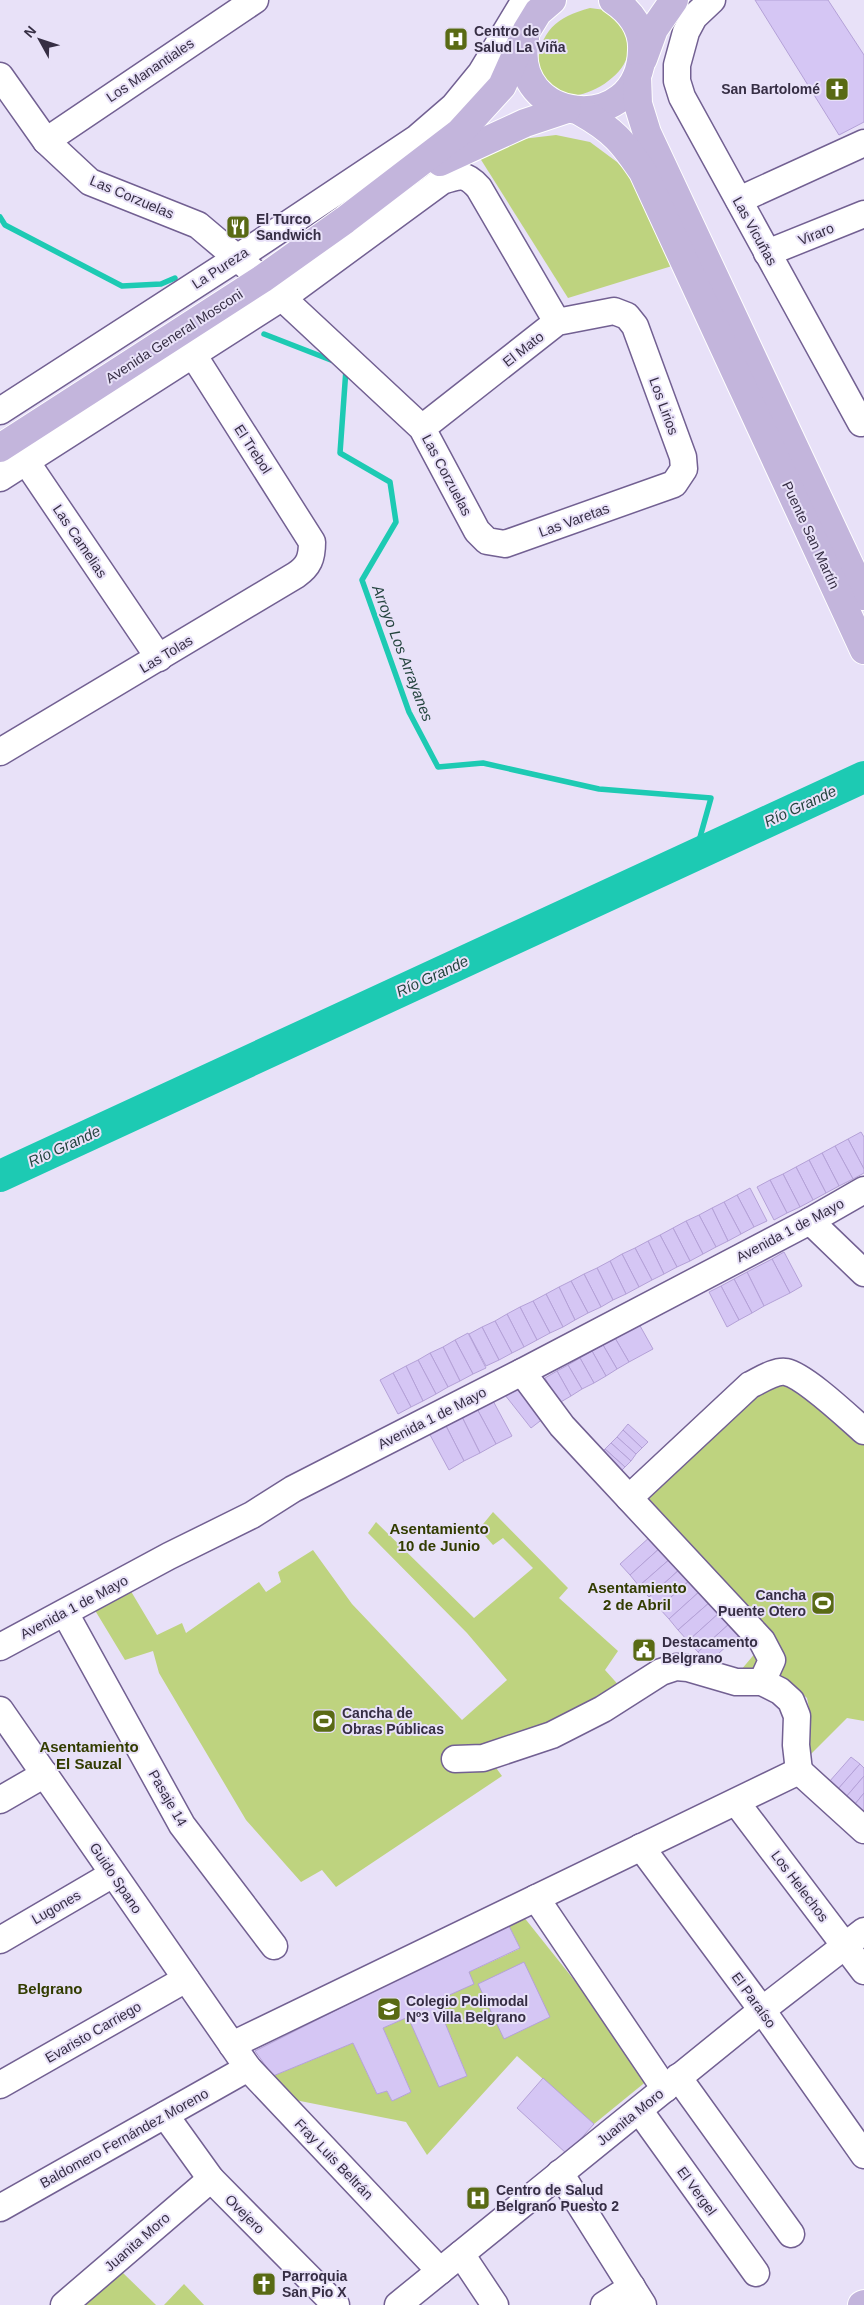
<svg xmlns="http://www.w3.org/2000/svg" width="864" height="2305" font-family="Arial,sans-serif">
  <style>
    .green { fill: #bed37f }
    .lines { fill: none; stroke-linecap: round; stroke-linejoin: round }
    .stream { stroke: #1dcab3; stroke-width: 5.5 }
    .river { stroke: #1dcab3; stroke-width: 32 }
    .building { fill: #d5c6f4; stroke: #b4a1d7 }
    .minor-casing { stroke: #726092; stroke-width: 29 }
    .major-casing { stroke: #fff; stroke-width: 30 }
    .minor { stroke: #fff; stroke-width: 26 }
    .major { stroke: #c3b5dc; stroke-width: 28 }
    .labels { text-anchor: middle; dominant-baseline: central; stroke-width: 4; stroke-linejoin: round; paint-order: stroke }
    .poi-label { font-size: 14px; font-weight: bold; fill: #362e44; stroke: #e8e1f8; text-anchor: start }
    .street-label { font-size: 14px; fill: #362e44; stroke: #e8e1f8 }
    .water-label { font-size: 15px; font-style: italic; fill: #24443e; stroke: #e8e1f8 }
    .neighbourhood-label { font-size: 15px; font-weight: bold; fill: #323c00; stroke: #e8e1f8 }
  </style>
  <rect width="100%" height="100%" fill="#e8e1f8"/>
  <g class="green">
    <path d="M590,8L605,10L626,25C627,35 630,46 627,57C621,77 592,95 571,96C567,96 561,93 556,92L537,68C540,31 556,17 590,8Z"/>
    <path d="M556,135L590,142L617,162L638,185L672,266L568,298L478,155L522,139Z"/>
    <path d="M759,1379L786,1383L864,1443V1721L847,1718L806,1759L811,1718L807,1698L784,1678L741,1670L757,1651L620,1496Z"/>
    <path d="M493,1512L568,1588L559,1598L618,1651L605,1670L623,1690L491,1761L502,1776L336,1887L322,1870L301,1882L246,1820L159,1673L153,1651L125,1660L93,1607L129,1588L157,1635L182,1623L186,1633L259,1582L266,1592L281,1582L278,1572L313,1550L352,1604L462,1720L507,1680L467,1633L368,1533L376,1522L474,1618L533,1568L503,1538L493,1545L479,1529Z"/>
    <path d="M523,1916L590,2000L648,2080L594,2124L517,2056L427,2155L406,2122L290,2099L273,2076L353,2043L377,2094L387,2091L392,2101L411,2092L383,2028L408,2017L439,2086L467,2076L436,2001L473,1984L469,1972L519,1949L508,1924Z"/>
    <path d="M122,2272L156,2305H85Z"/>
    <path d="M184,2284L204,2305H164Z"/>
  </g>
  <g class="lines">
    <g class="stream">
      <path d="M0,217L5,225L122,286L161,284L175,278"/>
      <path d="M264,334L336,362"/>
      <path d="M346,369L340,453L390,482L396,522L362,580L409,712L438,767L483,763L599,789L711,798L695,855"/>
    </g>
    <path class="river" d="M0,1176L864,777"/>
  </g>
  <g class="building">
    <path d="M755,0H828L864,55V122L839,135Z"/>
    <path d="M861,1132L864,1137V1169L848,1139Z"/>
    <path d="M848,1139L864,1169V1173L853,1179L835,1146Z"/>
    <path d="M835,1146L853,1179L839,1186L822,1153Z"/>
    <path d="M822,1153L839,1186L826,1193L809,1160Z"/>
    <path d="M809,1160L826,1193L813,1200L796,1167Z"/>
    <path d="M796,1167L813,1200L800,1207L783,1174Z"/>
    <path d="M783,1174L800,1207L787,1213L770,1180Z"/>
    <path d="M770,1180L787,1213L774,1220L757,1187Z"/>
    <path d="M750,1188L767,1221L754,1227L737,1195Z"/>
    <path d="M737,1195L754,1227L741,1234L724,1202Z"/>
    <path d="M724,1202L741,1234L728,1241L712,1208Z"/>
    <path d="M712,1208L728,1241L716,1247L699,1215Z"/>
    <path d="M699,1215L716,1247L703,1254L686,1221Z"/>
    <path d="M686,1221L703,1254L690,1261L673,1228Z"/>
    <path d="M673,1228L690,1261L677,1267L660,1235Z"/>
    <path d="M660,1235L677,1267L664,1274L648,1241Z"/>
    <path d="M648,1241L664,1274L652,1280L635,1248Z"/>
    <path d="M635,1248L652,1280L639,1287L622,1254Z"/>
    <path d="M784,1252L802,1286L790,1293L772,1259Z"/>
    <path d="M622,1254L639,1287L626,1294L610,1261Z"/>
    <path d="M772,1259L790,1293L764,1306L747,1272Z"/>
    <path d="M610,1261L626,1294L613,1300L597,1268Z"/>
    <path d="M597,1268L613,1300L601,1307L584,1274Z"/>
    <path d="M747,1272L764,1306L752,1313L734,1279Z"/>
    <path d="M584,1274L601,1307L588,1313L571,1281Z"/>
    <path d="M734,1279L752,1313L739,1320L721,1286Z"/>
    <path d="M571,1281L588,1313L575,1320L559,1287Z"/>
    <path d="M721,1286L739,1320L727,1327L709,1292Z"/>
    <path d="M559,1287L575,1320L563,1327L546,1294Z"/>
    <path d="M546,1294L563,1327L550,1333L533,1301Z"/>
    <path d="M533,1301L550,1333L537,1340L520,1307Z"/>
    <path d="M520,1307L537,1340L524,1347L507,1314Z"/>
    <path d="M507,1314L524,1347L512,1353L495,1321Z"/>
    <path d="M495,1321L512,1353L499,1360L482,1327Z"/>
    <path d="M639,1324L653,1349L629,1362L615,1338Z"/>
    <path d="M482,1327L499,1360L486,1366L469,1334Z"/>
    <path d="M468,1333L486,1368L473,1374L455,1340Z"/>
    <path d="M615,1338L629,1362L617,1369L603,1345Z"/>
    <path d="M455,1340L473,1374L460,1381L443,1347Z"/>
    <path d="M603,1345L617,1369L606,1376L592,1351Z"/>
    <path d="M443,1347L460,1381L448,1387L430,1353Z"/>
    <path d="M592,1351L606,1376L594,1383L580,1358Z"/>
    <path d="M430,1353L448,1387L436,1394L418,1360Z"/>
    <path d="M580,1358L594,1383L582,1389L568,1365Z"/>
    <path d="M418,1360L436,1394L423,1401L406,1366Z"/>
    <path d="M568,1365L582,1389L571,1396L557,1371Z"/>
    <path d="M406,1366L423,1401L411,1407L393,1373Z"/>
    <path d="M557,1371L571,1396L559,1403L545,1378Z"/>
    <path d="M393,1373L411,1407L398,1414L380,1380Z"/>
    <path d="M518,1385L544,1418L531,1428L505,1395Z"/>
    <path d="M492,1399L512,1436L496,1444L476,1407Z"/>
    <path d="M476,1407L496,1444L480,1453L461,1415Z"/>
    <path d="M461,1415L480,1453L464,1461L445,1424Z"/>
    <path d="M445,1424L464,1461L449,1470L429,1433Z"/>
    <path d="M628,1424L648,1442L642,1448L623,1430Z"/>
    <path d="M623,1430L642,1448L636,1454L617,1437Z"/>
    <path d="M617,1437L636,1454L631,1461L611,1443Z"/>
    <path d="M611,1443L631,1461L625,1467L605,1449Z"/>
    <path d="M605,1449L625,1467L619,1473L599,1455Z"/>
    <path d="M651,1536L661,1547L630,1575L620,1564Z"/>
    <path d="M661,1547L671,1558L639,1586L630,1575Z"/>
    <path d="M671,1558L680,1569L649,1597L639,1586Z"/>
    <path d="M680,1569L690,1580L659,1608L649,1597Z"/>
    <path d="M690,1580L700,1591L669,1619L659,1608Z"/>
    <path d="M700,1591L710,1602L678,1630L669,1619Z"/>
    <path d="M710,1602L719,1613L688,1641L678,1630Z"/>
    <path d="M719,1613L729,1624L698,1652L688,1641Z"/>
    <path d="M729,1624L739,1635L708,1663L698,1652Z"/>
    <path d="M851,1757L860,1764L838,1789L829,1782Z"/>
    <path d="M860,1764L864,1768V1776L846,1797L838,1789Z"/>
    <path d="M864,1776V1793L855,1804L846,1797Z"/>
    <path d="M864,1793V1810L863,1811L855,1804Z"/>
    <path d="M508,1924L520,1948L469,1972L474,1984L436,2001L467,2076L439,2087L408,2017L383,2028L411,2092L392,2101L387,2091L377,2094L353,2043L273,2076L255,2051Z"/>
    <path d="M524,1962L550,2017L504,2039L478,1984Z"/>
    <path d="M543,2078L594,2124L567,2154L517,2108Z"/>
  </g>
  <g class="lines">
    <g class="minor-casing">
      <g id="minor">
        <path d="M712,0L694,17L686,32L677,65V81L682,97L861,423"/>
        <path d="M0,76L46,141L90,182L198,225L262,279L422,428L477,531L487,541L505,544L674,484L684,469L683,457L635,326L627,316L614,311L557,322L422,428"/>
        <path d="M46,141L255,0"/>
        <path d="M739,200L864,143"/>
        <path d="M767,253L864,214"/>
        <path d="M0,411L237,258L417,138L454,106L481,73L525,0"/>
        <path d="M17,448L159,658"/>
        <path d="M0,478L292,291L442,181C460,175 466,173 479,188L557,322"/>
        <path d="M0,752L296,575C309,566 312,558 312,542L194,356"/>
        <path d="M810,1221L864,1273"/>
        <path d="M522,1372L562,1426L762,1641L772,1660L762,1682"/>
        <path d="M629,1498L750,1385C759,1381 775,1370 786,1372C805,1376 848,1417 864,1431"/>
        <path d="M65,1613L182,1825L274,1946"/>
        <path d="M0,1647L169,1556L252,1515L293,1489L522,1372L810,1221L864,1190"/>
        <path d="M0,1710L248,2068L440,2271"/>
        <path d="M455,1759L483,1758L552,1735L603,1709L661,1672L676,1667L688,1668L736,1682H762L780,1691L791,1701L797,1716L796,1745L799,1771"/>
        <path d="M799,1771L864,1830"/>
        <path d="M0,1800L45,1774"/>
        <path d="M736,1802L864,1971"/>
        <path d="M641,1847L762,2010L864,2155"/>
        <path d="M536,1898L665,2089"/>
        <path d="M0,1940L113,1874"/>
        <path d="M232,2045L799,1771"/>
        <path d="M678,2077L791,2234"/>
        <path d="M0,2085L186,1979"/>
        <path d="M639,2110L756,2273"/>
        <path d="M165,2115L211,2179L336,2305"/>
        <path d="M560,2173L643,2305"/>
        <path d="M0,2208L248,2068"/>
        <path d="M461,2254L495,2305"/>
        <path d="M64,2305L211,2179"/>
        <path d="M398,2305L762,2010L864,1931"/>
        <path d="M604,2305L632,2287"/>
      </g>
    </g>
    <g class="major-casing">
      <g id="major">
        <path d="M525,39C508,124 640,139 642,50C643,29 631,12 613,0"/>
        <path d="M643,59L654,29L674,0"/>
        <path d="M637,77L638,104L647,133L864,596"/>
        <path d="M581,112C613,130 623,142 643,172L864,650"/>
        <path d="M440,162L525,123L567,109"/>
        <path d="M0,448L262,279L345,220L460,132L502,86L527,30L538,12L552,0"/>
        <path d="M862,2305L864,2304"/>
      </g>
    </g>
    <use href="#minor" class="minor"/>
    <use href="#major" class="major"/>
  </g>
  <defs>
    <g id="hospital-square" transform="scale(1.25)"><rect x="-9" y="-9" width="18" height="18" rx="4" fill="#596a14" stroke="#e8e1f8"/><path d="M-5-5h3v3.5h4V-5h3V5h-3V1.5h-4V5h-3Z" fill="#fff"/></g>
    <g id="church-square" transform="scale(1.25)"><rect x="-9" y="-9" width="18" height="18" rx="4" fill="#596a14" stroke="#e8e1f8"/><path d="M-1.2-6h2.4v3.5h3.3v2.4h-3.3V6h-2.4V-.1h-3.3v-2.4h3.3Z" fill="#fff"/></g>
    <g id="restaurant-square" transform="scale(1.25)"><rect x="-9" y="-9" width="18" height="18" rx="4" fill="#596a14" stroke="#e8e1f8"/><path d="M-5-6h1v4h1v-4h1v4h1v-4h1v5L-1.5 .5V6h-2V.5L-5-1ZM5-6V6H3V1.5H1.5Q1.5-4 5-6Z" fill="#fff"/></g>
    <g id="stadium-square" transform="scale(1.25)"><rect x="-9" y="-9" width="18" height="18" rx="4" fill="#596a14" stroke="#e8e1f8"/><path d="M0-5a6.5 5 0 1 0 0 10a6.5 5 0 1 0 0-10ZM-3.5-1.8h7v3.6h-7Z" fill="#fff"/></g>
    <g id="civic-square" transform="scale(1.25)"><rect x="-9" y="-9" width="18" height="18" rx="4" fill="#596a14" stroke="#e8e1f8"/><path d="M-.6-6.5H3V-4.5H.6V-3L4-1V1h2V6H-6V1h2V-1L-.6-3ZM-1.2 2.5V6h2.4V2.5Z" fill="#fff"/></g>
    <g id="school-square" transform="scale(1.25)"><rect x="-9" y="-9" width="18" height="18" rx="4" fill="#596a14" stroke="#e8e1f8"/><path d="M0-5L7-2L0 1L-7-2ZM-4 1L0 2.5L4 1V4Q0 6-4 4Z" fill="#fff"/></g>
  </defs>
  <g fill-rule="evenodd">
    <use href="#hospital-square" x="456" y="39"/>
    <use href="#church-square" x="837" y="89"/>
    <use href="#restaurant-square" x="238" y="227"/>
    <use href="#stadium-square" x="823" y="1603"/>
    <use href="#civic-square" x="644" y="1650"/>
    <use href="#stadium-square" x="324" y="1721"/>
    <use href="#school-square" x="389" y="2009"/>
    <use href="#hospital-square" x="478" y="2198"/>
    <use href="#church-square" x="264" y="2284"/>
  </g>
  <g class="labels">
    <g class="poi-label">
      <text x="474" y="31">Centro de<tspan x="474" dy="16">Salud La Viña</tspan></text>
      <text x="820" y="89" text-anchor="end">San Bartolomé</text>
      <text x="256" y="219">El Turco<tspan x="256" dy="16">Sandwich</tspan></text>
      <text x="806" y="1595" text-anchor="end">Cancha<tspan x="806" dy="16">Puente Otero</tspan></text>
      <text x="662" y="1642">Destacamento<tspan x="662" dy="16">Belgrano</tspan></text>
      <text x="342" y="1713">Cancha de<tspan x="342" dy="16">Obras Públicas</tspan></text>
      <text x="406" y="2001">Colegio Polimodal<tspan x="406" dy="16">Nº3 Villa Belgrano</tspan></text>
      <text x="496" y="2190">Centro de Salud<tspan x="496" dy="16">Belgrano Puesto 2</tspan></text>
      <text x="282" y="2276">Parroquia<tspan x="282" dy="16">San Pio X</tspan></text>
    </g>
    <g class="street-label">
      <text transform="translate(150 70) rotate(-34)">Los Manantiales</text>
      <text transform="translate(132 197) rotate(23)">Las Corzuelas</text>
      <text transform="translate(755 231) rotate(61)">Las Vicuñas</text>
      <text transform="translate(816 234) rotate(-22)">Viraro</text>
      <text transform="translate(220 268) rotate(-33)">La Pureza</text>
      <text transform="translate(174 336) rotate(-33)">Avenida General Mosconi</text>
      <text transform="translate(523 349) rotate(-38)">El Mato</text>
      <text transform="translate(664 406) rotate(70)">Los Lirios</text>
      <text transform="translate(253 449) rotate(57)">El Trebol</text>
      <text transform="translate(447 475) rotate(62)">Las Corzuelas</text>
      <text transform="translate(574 520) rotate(-20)">Las Varetas</text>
      <text transform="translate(811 535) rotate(65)">Puente San Martín</text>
      <text transform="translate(80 541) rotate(56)">Las Camelias</text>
      <text transform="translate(166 654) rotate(-31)">Las Tolas</text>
      <text transform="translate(790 1230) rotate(-28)">Avenida 1 de Mayo</text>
      <text transform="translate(432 1418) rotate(-27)">Avenida 1 de Mayo</text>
      <text transform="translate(74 1607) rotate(-28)">Avenida 1 de Mayo</text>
      <text transform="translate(168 1798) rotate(60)">Pasaje 14</text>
      <text transform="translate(116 1878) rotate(56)">Guido Spano</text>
      <text transform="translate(800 1886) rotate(53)">Los Helechos</text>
      <text transform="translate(56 1907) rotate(-30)">Lugones</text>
      <text transform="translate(754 2000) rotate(54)">El Paraíso</text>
      <text transform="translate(93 2032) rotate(-30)">Evaristo Carriego</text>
      <text transform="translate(630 2117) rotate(-39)">Juanita Moro</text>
      <text transform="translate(124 2138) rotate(-29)">Baldomero Fernández Moreno</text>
      <text transform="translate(334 2159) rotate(46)">Fray Luis Beltrán</text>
      <text transform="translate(697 2191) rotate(54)">El Vergel</text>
      <text transform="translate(245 2214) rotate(45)">Ovejero</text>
      <text transform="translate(137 2242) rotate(-41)">Juanita Moro</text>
    </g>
    <g class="water-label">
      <text transform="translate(403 653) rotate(69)">Arroyo Los Arrayanes</text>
      <text transform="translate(800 806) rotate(-25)">Río Grande</text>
      <text transform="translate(432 976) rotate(-25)">Río Grande</text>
      <text transform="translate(64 1146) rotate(-25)">Río Grande</text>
    </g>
    <g class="neighbourhood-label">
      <text x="439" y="1528">Asentamiento<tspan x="439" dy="17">10 de Junio</tspan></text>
      <text x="637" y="1587">Asentamiento<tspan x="637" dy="17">2 de Abril</tspan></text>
      <text x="89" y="1746">Asentamiento<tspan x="89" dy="17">El Sauzal</tspan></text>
      <text x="50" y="1988">Belgrano</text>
    </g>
  </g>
  <g transform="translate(40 40) rotate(310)" stroke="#e8e1f8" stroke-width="4" paint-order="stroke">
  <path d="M0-4L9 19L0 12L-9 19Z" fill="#362e44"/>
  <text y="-8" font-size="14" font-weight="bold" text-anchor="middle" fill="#362e44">N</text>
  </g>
</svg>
